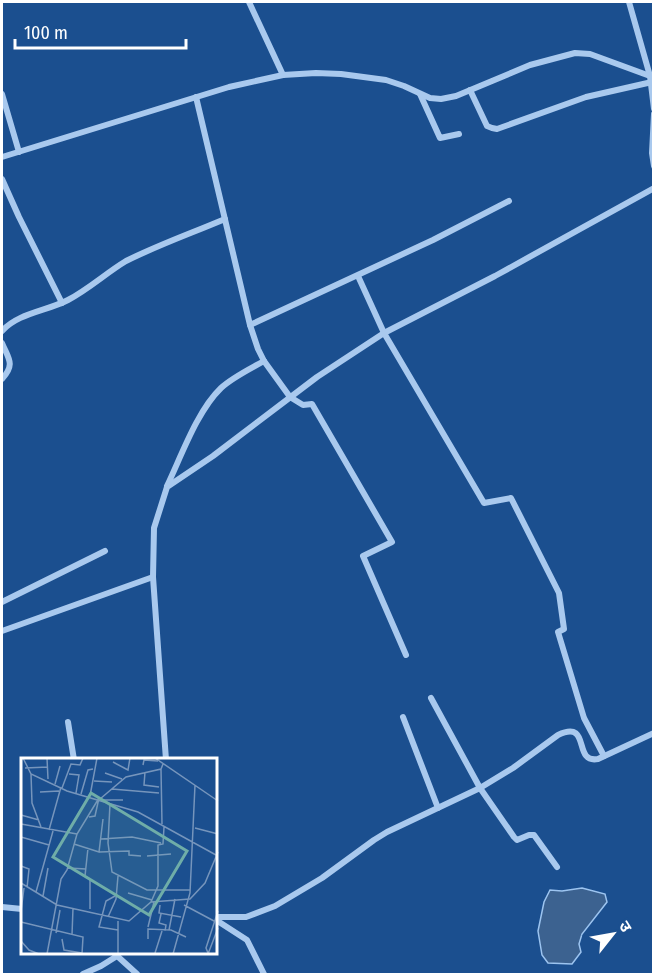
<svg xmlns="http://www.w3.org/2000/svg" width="655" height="976" font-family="'Fira Sans Condensed','Noto Sans Devanagari',sans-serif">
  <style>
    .water { fill: #3c6290; stroke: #9cc4f0; stroke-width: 1.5 }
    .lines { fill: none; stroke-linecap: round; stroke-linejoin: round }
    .minor { stroke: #a9c9ee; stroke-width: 6 }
    .inset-road { fill: none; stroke: #7695bc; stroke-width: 1.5 }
    .view { fill: #6fada8; fill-opacity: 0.15; stroke: #6fada8; stroke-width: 3 }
    .inset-edge { fill: none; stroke: #fff; stroke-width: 3 }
  </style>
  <rect width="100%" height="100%" fill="#1b4f8f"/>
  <path class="water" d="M582,888L605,894L607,902L582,934L579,944L581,952L572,964L548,963L542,955L538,931L544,902L550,890L562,891Z"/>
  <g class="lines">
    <g class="minor">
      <path d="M249,2L283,75"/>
      <path d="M629,2L650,76L654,109"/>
      <path d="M470,90L487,126L492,128L497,129L586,97L652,82"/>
      <path d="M2,94L19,152"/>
      <path d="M420,94L440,138L459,134"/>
      <path d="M196,97L250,325L433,240L509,201"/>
      <path d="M654,114L652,153L654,166"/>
      <path d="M2,157L229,87L283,75L316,73L341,74L386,80L404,86L430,98L441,99L456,96L530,65L575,53L590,54L650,76"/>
      <path d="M2,179L19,217L62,303"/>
      <path d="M358,276L384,333L484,503L511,498L559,593L564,629L558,632L584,718L604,756"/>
      <path d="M250,325L258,349L264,361L290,397L303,405L312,404L392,542L363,556L406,655"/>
      <path d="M2,331C18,313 47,311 68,300C89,289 106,273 126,261C158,245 192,233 225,219"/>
      <path d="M2,343C8,358 16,364 2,379"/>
      <path d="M167,486C181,457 197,411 221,388C233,377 250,369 264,361"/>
      <path d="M2,602L105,551"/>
      <path d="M2,631L153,577"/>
      <path d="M431,698L480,788L514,837L517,840L529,835H534L557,867"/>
      <path d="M403,717L438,808"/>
      <path d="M68,722L74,760"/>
      <path d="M166,760L153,577L154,528L167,487L213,456L317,377L384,333L495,276L654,188"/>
      <path d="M2,907L22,909"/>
      <path d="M216,917H246L275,906L322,878L374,840L387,832L480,788L513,768L558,735C592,719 572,764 598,759L654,733"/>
      <path d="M216,920L247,940L264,974"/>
      <path d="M115,954L137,974"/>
      <path d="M83,974L101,966L117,956"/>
    </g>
  </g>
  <g transform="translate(21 758)">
    <rect width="196" height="196" fill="#1b4f8f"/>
    <path class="inset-road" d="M2,0L10,16L46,33L117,54L195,97M26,0L27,21M134,0L197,43M92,4L107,12L109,0M122,7L123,2L137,3M4,10L27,9M140,11L141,66M124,14L123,27L138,29M84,15L101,21M10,16L11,45L20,69M48,16L58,17L55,35M73,23L91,24M34,26L39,8M41,30L50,6L59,7L62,0M91,31L138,35M19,34L38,33M60,36L67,12L72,11M69,38L76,0M79,41L105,19L140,11L142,6M82,42H102M89,46L87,85L91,114L126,132H169M0,57L18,62M68,59L74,58L78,40M0,66L56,76M174,70L197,76M28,72L40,29M0,79L28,87M80,81L111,79L140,85M53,86L78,94L82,61M67,90L64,118L69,122V151M78,94L108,93V97L120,98M126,98L150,96M0,108L8,111L6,130M47,110L65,111M0,125L36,147L108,163L130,144L169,141L184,125L197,94M15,134L32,73M107,135L131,142M22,138L27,110M94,138L85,143L78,169L97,172M130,144L137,128V87L142,86L143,69M139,147L138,155L160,159M163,147L193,163M0,153L3,130M140,156L138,165L145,167L144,173M87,159L95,141L97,118M0,164L62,179L61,196M127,169L133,144M148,172L154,141M35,175L39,152M51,177L52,150M41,181L43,192L61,195M127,181V171L150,172L165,179M0,183L8,192L18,196M134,195L141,173M187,195L185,190L197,153M26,196L40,121L46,112L56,76L78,40M97,196V163M152,196L169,135L174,27M187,196L197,170"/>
    <path class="view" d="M70,35L166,93L128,157L32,99Z"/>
    <rect width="196" height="196" class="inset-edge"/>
  </g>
  <rect width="655" height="976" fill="none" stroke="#ffffff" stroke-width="6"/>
  <g transform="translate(613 934) rotate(59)" stroke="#1b4f8f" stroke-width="4.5" paint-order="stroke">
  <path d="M0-4.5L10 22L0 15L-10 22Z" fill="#ffffff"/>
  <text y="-9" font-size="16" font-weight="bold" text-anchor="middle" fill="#ffffff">उ</text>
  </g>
  <path d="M15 39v9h171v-9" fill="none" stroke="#ffffff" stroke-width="3"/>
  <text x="24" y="39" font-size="18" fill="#ffffff" stroke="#1b4f8f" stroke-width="4.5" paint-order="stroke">100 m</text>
</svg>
